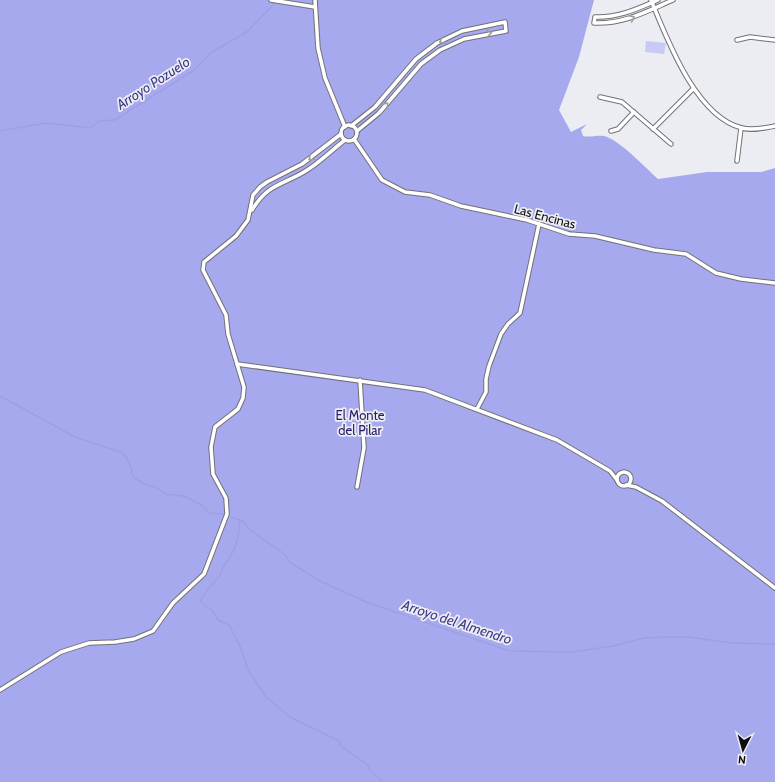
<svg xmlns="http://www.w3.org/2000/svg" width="775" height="782" font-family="Cabin,sans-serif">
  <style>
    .green { fill: #c7caf6 }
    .forest { fill: #a7a9ee }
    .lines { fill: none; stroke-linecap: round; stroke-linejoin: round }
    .stream { stroke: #9ea0e5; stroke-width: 1.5 }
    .street-casing { stroke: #707176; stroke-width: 5.5 }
    .street { stroke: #fff; stroke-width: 3.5 }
    .oneway { stroke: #9f9f9f }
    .labels { text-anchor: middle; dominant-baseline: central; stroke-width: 3.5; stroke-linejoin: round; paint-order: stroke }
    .street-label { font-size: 13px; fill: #0e0e10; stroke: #ecedf3 }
    .park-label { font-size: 13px; fill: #271b69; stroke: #ecedf3 }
    .water-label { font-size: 14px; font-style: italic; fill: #403a89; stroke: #ecedf3 }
  </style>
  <rect width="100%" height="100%" fill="#ecedf3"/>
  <path class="green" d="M646,41L666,43L664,54L645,52Z"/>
  <path class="forest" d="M0,0H594L579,57L559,110L571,132L587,124L581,130L583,136C591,138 599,134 607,137C621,142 646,168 658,179L707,172H761L775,168V782H0Z"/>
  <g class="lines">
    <g class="stream">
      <path d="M0,131L46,123L90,128L99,121L115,120L194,70L212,52L247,32L274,4"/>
      <path d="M0,396L75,437L121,452L125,455L130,465L133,477L144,484L155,487L166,494L183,496L192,500L203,506L209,513L223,514"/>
      <path d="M231,517L244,522L248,528L284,554L291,563L318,580L366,602L510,651L571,652L614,646L644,638L667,637H688L732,643L775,644"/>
      <path d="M240,521C238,542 237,547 225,564C222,567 222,572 220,575C213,584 205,591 200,602L212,610L218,620L229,625L240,646L249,672L266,697L290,717L339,741L341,746L368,765L370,771L383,782"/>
    </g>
    <g class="street-casing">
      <g id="street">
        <path d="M271,0L315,7"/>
        <path d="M315,0L318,48L325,78L345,127"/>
        <path d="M651,0C667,39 696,117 742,128C752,131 765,128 775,126"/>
        <path d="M658,0C637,9 618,18 595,17L594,23C624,24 645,12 673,0"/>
        <path d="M737,40L750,37L775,40"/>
        <path d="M600,97L622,102L671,144"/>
        <circle cx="349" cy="133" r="8"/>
        <path d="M351,126L375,107L416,59L437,43L462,31L505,22L506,31L464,39L440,50L421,64L379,113L357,131"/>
        <path d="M653,129L693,89"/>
        <path d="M611,131L618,129L634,112"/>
        <path d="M354,139L382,180L405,192L430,195L461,206L527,220L569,234L595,236L654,250L686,254L716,273L741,279L775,283"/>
        <path d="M737,161L741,128"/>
        <path d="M252,210C268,184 280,186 304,172C318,164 332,150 345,140"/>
        <path d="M237,364L425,390L557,440L610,471L617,480"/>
        <path d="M477,409L486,392V379L489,366L501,334L508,324L520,313L539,224"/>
        <circle cx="624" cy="479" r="7"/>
        <path d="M626,485L636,487L662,501L775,588"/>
        <path d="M357,487L364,448L360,380"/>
        <path d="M0,690L61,652L89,643L115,642L134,639L153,631L173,603L204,574L227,514L226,498L213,474L211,447L215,427L238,409L243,398L244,387L228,334L226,315L203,270L204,262L236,236L248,220L253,195L260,187L267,182L302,164L341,134"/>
      </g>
    </g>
    <use href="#street" class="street"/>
  </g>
  <defs><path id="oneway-chevron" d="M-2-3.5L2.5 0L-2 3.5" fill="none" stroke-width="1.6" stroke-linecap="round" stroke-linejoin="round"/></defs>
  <g class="oneway">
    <use href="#oneway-chevron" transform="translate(632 18) rotate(-24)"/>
    <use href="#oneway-chevron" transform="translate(489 33) rotate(-9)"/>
    <use href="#oneway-chevron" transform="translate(442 41) rotate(153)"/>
    <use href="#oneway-chevron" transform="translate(386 105) rotate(-50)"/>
    <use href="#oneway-chevron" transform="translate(311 158) rotate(142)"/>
  </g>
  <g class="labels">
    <g class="street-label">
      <text transform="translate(545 216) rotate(15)">Las Encinas</text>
    </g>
    <g class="park-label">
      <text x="360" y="415">El Monte<tspan x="360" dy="15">del Pilar</tspan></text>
    </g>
    <g class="water-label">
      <text transform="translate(153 83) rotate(-33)">Arroyo Pozuelo</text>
      <text transform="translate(457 622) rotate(18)">Arroyo del Almendro</text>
    </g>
  </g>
  <g transform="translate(743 750) rotate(186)" stroke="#ecedf3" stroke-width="3" paint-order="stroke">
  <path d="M0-3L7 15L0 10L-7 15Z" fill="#0e0e10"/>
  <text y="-6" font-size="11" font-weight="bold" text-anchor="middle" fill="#0e0e10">N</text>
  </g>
</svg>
